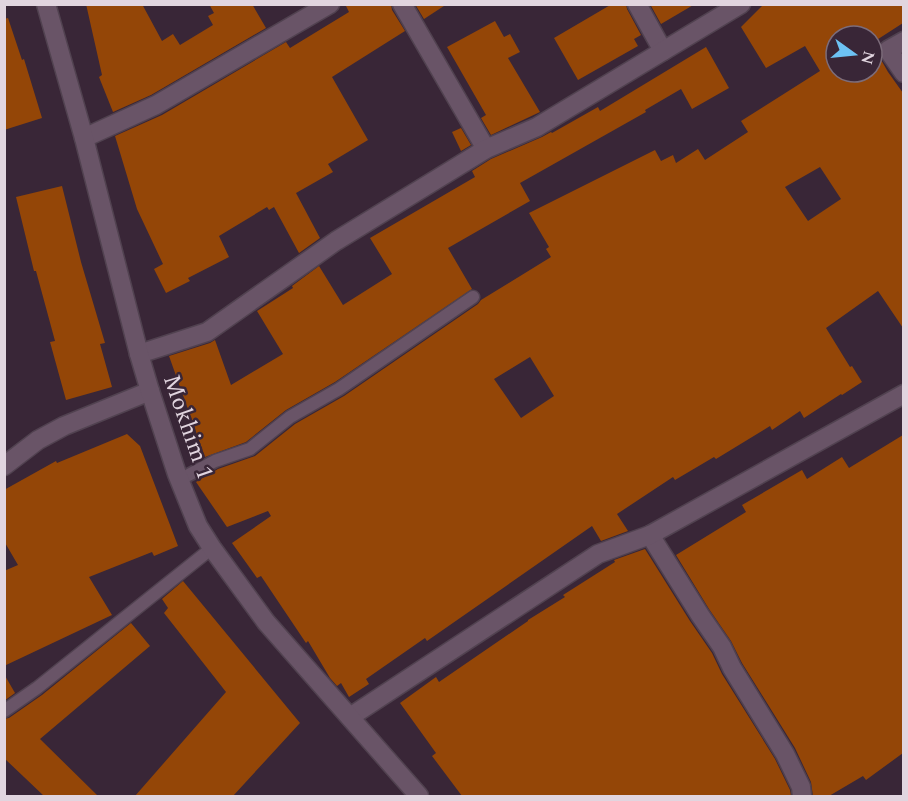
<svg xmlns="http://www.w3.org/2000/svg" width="908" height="801" font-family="Spectral,serif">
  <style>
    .building { fill: #944607; fill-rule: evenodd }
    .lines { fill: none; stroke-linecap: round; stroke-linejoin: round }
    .service-casing { stroke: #514250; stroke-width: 15 }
    .minor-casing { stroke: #514250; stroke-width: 21 }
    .tertiary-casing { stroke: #514250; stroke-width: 21 }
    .service { stroke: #695467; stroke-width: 12 }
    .minor { stroke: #695467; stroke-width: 18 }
    .tertiary { stroke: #695467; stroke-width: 18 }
    .labels { text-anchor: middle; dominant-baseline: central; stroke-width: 5; stroke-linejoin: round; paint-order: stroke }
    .street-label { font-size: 24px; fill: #e1d5df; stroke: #392637 }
  </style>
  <rect width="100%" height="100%" fill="#392637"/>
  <g class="building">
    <path d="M86,4H142L162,41L173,34L180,45L213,25L208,16L214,13L209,4H252L266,28L151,95L113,112L99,77L102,75Z"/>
    <path d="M345,4H391L392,10L405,31L332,77L368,140L328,164L333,172L296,193L320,238L299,253L274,207L269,210L267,207L219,236L229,257L188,278L190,281L166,293L154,269L163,264L137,209L115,136L162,115L286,42L290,48L349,12Z"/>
    <path d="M415,4H447L424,19Z"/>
    <path d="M612,4H626L627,9L641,35L634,39L638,46L578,80L554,38Z"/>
    <path d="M650,4H695L661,24Z"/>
    <path d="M764,4H903V23L872,43V36H836V72H872V44L888,72L903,93V328L878,291L826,328L850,367L852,366L862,382L842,395L841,394L804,418L800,411L772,430L770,426L716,459L714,457L675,480L673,477L617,514L628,531L601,541L592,526L427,641L425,638L366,679L369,684L349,697L341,683L337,686L330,678L308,641L306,643L261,576L257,578L232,543L271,516L268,511L227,527L196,482L218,469L255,456L295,424L344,396L478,304L481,300L551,257L546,249L549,247L529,213L655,150L661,161L673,155L676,163L698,149L705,160L748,132L741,121L820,71L805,46L766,68L741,27ZM820,167L841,199L808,221L785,187ZM530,357L554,396L521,418L494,379Z"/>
    <path d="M8,18L22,60L24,59L42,118L4,130V19Z"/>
    <path d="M495,21L504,37L510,34L520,52L508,58L540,112L491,135L481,118L486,115L447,47Z"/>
    <path d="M706,47L729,88L692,109L681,89L645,110L646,112L520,183L530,201L448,248L472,289L335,382L286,410L246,442L205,457L169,356L210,343L215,340L231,385L283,354L257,311L293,288L292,286L319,266L343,305L392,274L370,238L475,177L472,171L491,159L542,137L551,132L552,133L598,107L600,111Z"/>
    <path d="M461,128L471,145L461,151L452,132Z"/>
    <path d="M62,186L81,262L105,343L100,344L112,387L66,400L50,342L55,341L36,271H34L16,197Z"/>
    <path d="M127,434L140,446L178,546L154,556L152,552L89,577L112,615L4,666V571L18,565L4,541V490L56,461L57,463Z"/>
    <path d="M903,435V753L866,780L863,776L829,796H813L811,782L795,748L742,663L731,641L709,609L676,555L746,512L742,505L802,470L807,479L842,457L849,468Z"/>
    <path d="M645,549L690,621L712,653L722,674L775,759L790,790L791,796H462L432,756L436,753L400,703L436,677L439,682L528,621V620L565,597L563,595L615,562L614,560Z"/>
    <path d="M183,581L300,723L233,796H135L226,692L164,613L168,608L162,599Z"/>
    <path d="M131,623L150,646L40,739L98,796H44L4,758V719L9,718L42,695Z"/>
    <path d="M4,674L15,693L4,701Z"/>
  </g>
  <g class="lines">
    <g class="service-casing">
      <g id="service">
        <path d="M179,480L215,461L250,449L290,417L339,389L473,297"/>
        <path d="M4,711L37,688L212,548"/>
      </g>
    </g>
    <g class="minor-casing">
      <g id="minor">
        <path d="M402,4L486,149"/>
        <path d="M637,4L663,51"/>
        <path d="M904,41L888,50L904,73"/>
        <path d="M84,138L156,105L330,4"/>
        <path d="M139,354L207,332L336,241L486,149L537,127L741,4"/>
        <path d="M4,466L38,440L64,426L150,391"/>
        <path d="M650,535L700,615L722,647L732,668L785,754L801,787L802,796"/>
        <path d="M350,717L598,554L650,535L904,394"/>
      </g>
    </g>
    <g class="tertiary-casing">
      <path id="tertiary" d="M46,4L84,138L139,354L150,391L177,474L198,526L212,548L266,622L419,796"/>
    </g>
    <use href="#service" class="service"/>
    <use href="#minor" class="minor"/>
    <use href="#tertiary" class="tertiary"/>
  </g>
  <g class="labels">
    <g class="street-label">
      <text transform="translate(188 427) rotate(71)">Mokhim 1</text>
    </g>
  </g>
  <rect width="908" height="801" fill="none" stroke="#e1d5df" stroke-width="12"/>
  <g transform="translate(854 54) rotate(105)"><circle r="28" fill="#392637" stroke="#7c6c7a" stroke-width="1.5"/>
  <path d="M0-4.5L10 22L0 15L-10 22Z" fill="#6dc2f3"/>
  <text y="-9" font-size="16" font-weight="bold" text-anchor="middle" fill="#e1d5df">N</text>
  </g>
</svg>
